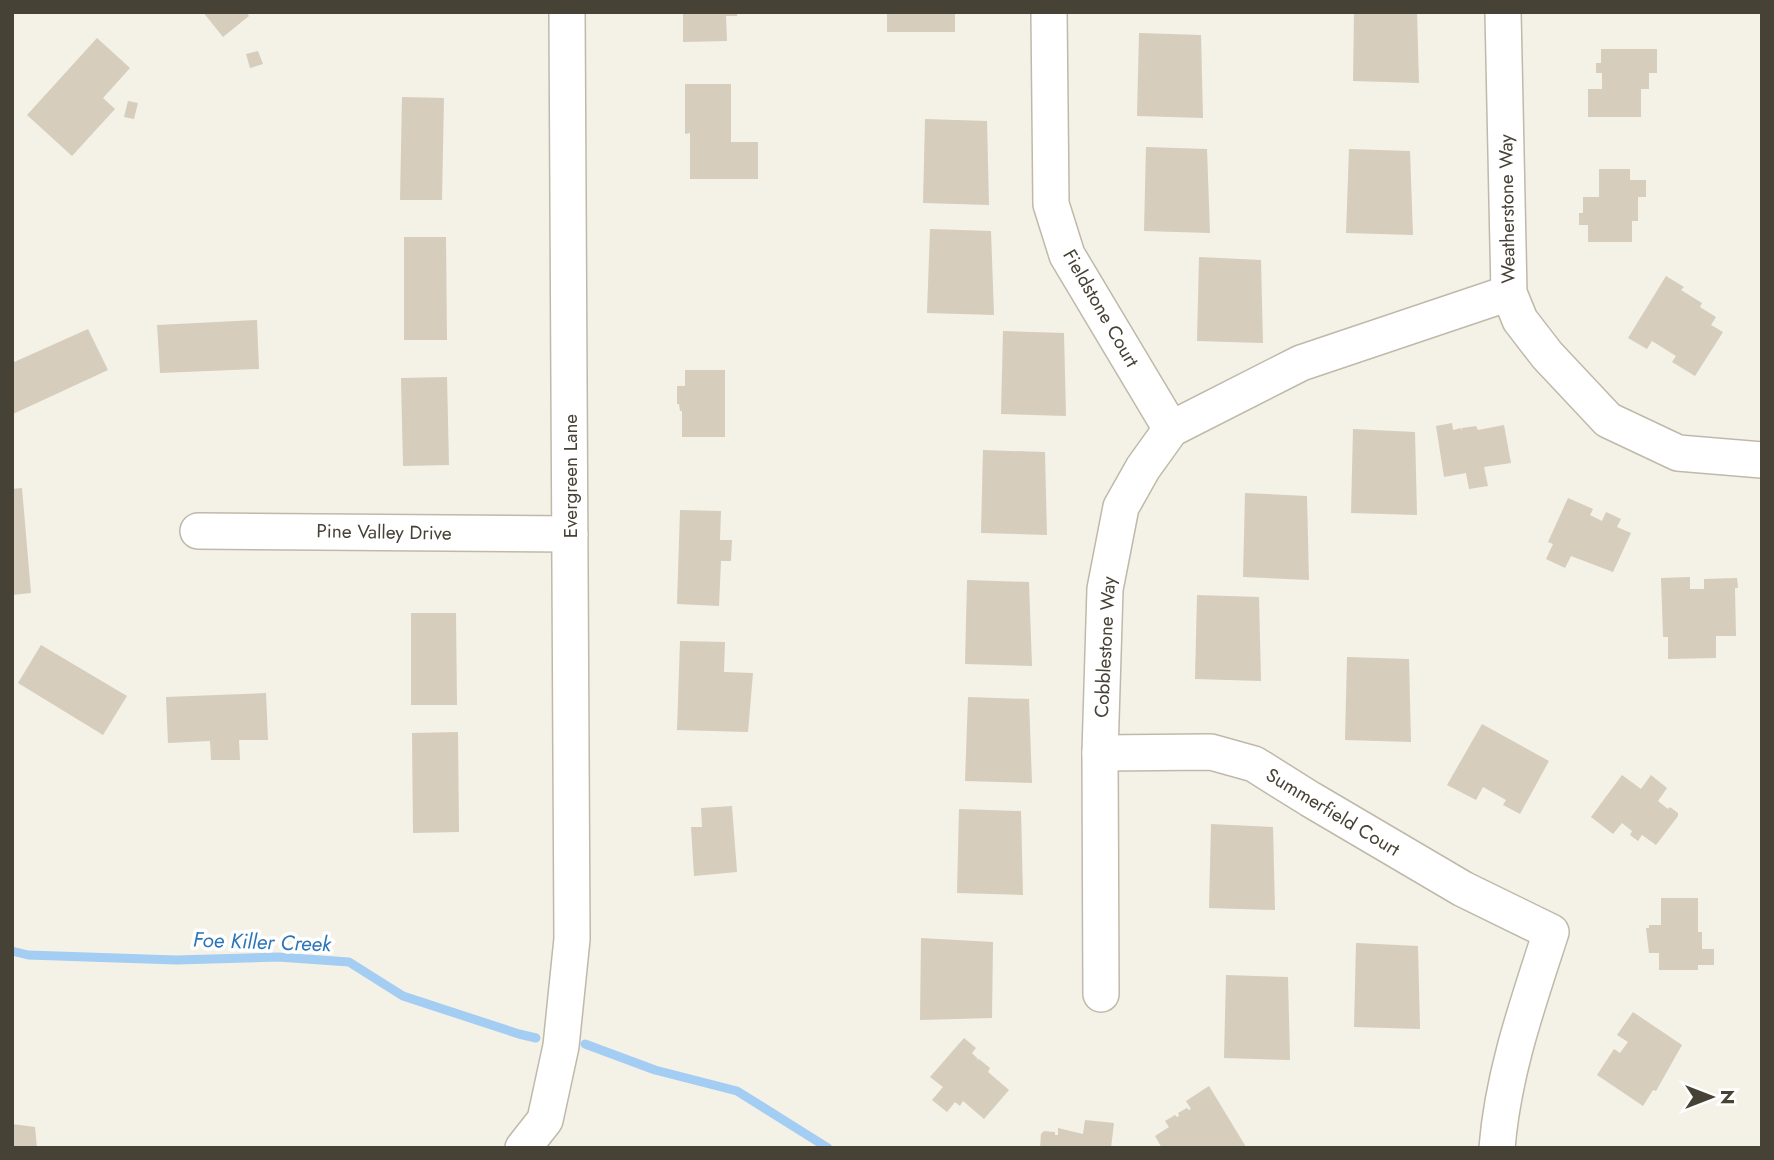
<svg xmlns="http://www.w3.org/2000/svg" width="1774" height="1160" font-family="Jost,sans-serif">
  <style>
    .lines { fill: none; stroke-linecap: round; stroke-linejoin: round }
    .stream { stroke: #a3cdf2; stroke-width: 9 }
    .building { fill: #d6cdbc }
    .minor-casing { stroke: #c0b9aa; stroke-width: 38 }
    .minor { stroke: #fff; stroke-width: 35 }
    .labels { text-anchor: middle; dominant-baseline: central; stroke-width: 7; stroke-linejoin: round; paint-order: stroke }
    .street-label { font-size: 19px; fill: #474236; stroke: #fff }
    .water-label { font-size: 21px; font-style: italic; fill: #2c74b6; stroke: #fff }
  </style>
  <rect width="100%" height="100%" fill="#f4f1e7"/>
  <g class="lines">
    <g class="stream">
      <path d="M12,951L28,955L176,960L278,957L349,962L403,996L519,1034L536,1038"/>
      <path d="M585,1044L655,1070L737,1091L828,1148"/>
    </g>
  </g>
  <g class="building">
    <path d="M203,12H246L249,16L223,37Z"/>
    <path d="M683,12H737V16H726L727,41L683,42Z"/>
    <rect x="887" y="12" width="68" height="20"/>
    <path d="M1354,12H1417L1419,83L1353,81Z"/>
    <path d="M1139,33L1201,35L1203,118L1137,116Z"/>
    <path d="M97,38L130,68L103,98L115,109L72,156L27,115Z"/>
    <path d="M1601,49H1657V73H1649V89H1641V117H1588V89H1602V73H1596V63H1601Z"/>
    <path d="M258,51L263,64L250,68L246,54Z"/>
    <path d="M685,84H731V142H758V179H690V133L685,134Z"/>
    <path d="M402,97L444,98L442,200H400Z"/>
    <path d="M128,101L138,103L134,119L124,117Z"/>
    <path d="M925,119L987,121L989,205L923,203Z"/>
    <path d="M1146,147L1207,149L1210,233L1144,231Z"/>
    <path d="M1349,149L1410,151L1413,235L1346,233Z"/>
    <path d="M1599,169H1630V180H1646V197H1638V221H1632V242H1588V225H1579V213H1583V197H1599Z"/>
    <path d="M930,229L991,231L994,315L927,313Z"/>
    <path d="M404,237H446L447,340H404Z"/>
    <path d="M1199,257L1261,260L1263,343L1197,341Z"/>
    <path d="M1666,276L1684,287L1681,290L1702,303L1700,307L1716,317L1711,325L1723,332L1695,376L1672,362L1676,356L1652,341L1647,349L1628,338Z"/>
    <path d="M257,320L259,369L160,373L157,325Z"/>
    <path d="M88,329L108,370L13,414L12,363Z"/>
    <path d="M1003,331L1064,333L1066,416L1001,414Z"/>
    <path d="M685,370H725V437H682V411H680L679,404H677V386H685Z"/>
    <path d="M447,377L449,465L403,466L401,378Z"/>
    <path d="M1452,423L1453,430L1461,428V431L1462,428L1476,426L1478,430L1504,425L1511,463L1484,467L1488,486L1469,489L1466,473L1444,477L1436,426Z"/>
    <path d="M1353,429L1415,432L1417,515L1351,513Z"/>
    <path d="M983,450L1045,452L1047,535L981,533Z"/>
    <path d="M22,488L31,593L12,595V489Z"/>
    <path d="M1245,493L1307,496L1309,580L1243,577Z"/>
    <path d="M1568,498L1593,509L1590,515L1602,521L1606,512L1621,519L1617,527L1631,533L1613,572L1571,556L1565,568L1546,559L1553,544L1548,542Z"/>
    <path d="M680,510L721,511L720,540H732L731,561H721L719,606L677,604Z"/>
    <path d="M1690,577V589H1704V579L1737,578L1738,588H1735L1736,636H1716V658L1668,659V637H1663L1661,578Z"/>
    <path d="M967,580L1029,582L1032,666L965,664Z"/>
    <path d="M1197,595L1259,597L1261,681L1195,679Z"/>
    <path d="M411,613H456L457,705H411Z"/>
    <path d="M680,641L725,642L724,672L753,673L748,732L677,730Z"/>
    <path d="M41,645L127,696L103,735L18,683Z"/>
    <path d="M1347,657L1409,659L1411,742L1345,740Z"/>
    <path d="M266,693L268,740H239L240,760H211L210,741L168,743L166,697Z"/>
    <path d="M968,697L1029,699L1032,783L965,781Z"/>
    <path d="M1482,724L1549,761L1520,814L1503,805L1506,800L1483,787L1476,800L1447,785Z"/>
    <path d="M458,732L459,832L413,833L412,733Z"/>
    <path d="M1622,775L1641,789L1651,775L1667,788L1658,801L1668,809L1670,807L1678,813V816L1656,845L1642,835L1638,841L1630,835L1632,831L1622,823L1613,834L1591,817Z"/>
    <path d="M732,806L737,872L694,876L691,827H702L701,808Z"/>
    <path d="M959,809L1021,811L1023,895L957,893Z"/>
    <path d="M1211,824L1273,827L1275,910L1209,908Z"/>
    <path d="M1661,898H1698V932H1702V949H1714V965H1698V970H1659V953H1649L1646,928H1649V925H1661Z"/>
    <path d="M921,938L993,942L992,1018L920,1020Z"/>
    <path d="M1356,943L1418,946L1420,1029L1354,1027Z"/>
    <path d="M1226,975L1288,977L1290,1060L1224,1058Z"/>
    <path d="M1633,1012L1682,1045L1656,1091L1653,1090L1643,1106L1597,1075L1614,1049L1620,1053L1628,1042L1617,1035Z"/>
    <path d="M964,1038L976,1048L972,1053L978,1059L976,1061L979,1059L990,1068L988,1072L1009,1090L984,1119L963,1101L960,1106L955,1102L947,1112L932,1100L943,1087L930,1077Z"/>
    <path d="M1209,1086L1246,1147L1162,1148L1155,1136L1169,1127L1165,1121L1175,1115L1177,1117L1179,1116L1178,1113L1187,1108L1189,1110L1191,1109L1186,1101Z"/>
    <path d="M1085,1120L1114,1123L1111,1148H1040L1041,1134L1044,1131L1055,1132V1135H1058V1128L1083,1134Z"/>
    <path d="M12,1124L35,1127L37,1148H12Z"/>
  </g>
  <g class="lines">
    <g class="minor-casing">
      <g id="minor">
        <path d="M1049,12L1051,204L1067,255L1171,429"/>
        <path d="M1503,12L1509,293L1520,320L1547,355L1608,420L1678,453L1762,460"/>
        <path d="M198,531L570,534"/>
        <path d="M1100,753L1211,752L1254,764L1310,799L1463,889L1551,932C1528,1003 1503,1073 1497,1148"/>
        <path d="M1101,994L1100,753L1105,589L1121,507L1143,468L1171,429L1301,363L1509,293"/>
        <path d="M523,1148L545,1120L561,1046L572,939L567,12"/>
      </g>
    </g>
    <use href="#minor" class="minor"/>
  </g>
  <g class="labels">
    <g class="street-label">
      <text transform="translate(1507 209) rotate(-91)">Weatherstone Way</text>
      <text transform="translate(1101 308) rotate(60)">Fieldstone Court</text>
      <text transform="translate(570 476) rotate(-90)">Evergreen Lane</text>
      <text transform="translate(384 532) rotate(1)">Pine Valley Drive</text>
      <text transform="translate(1105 647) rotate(-87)">Cobblestone Way</text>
      <text transform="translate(1333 812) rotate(31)">Summerfield Court</text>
    </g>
    <g class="water-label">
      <text transform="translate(262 942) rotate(2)">Foe Killer Creek</text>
    </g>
  </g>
  <rect width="1774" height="1160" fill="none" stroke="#474236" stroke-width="28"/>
  <g transform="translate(1711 1097) rotate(90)" stroke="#ffffff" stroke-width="5" paint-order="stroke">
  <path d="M0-5L12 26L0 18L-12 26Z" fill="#474236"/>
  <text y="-10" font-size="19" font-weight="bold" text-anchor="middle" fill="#474236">N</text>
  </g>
</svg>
